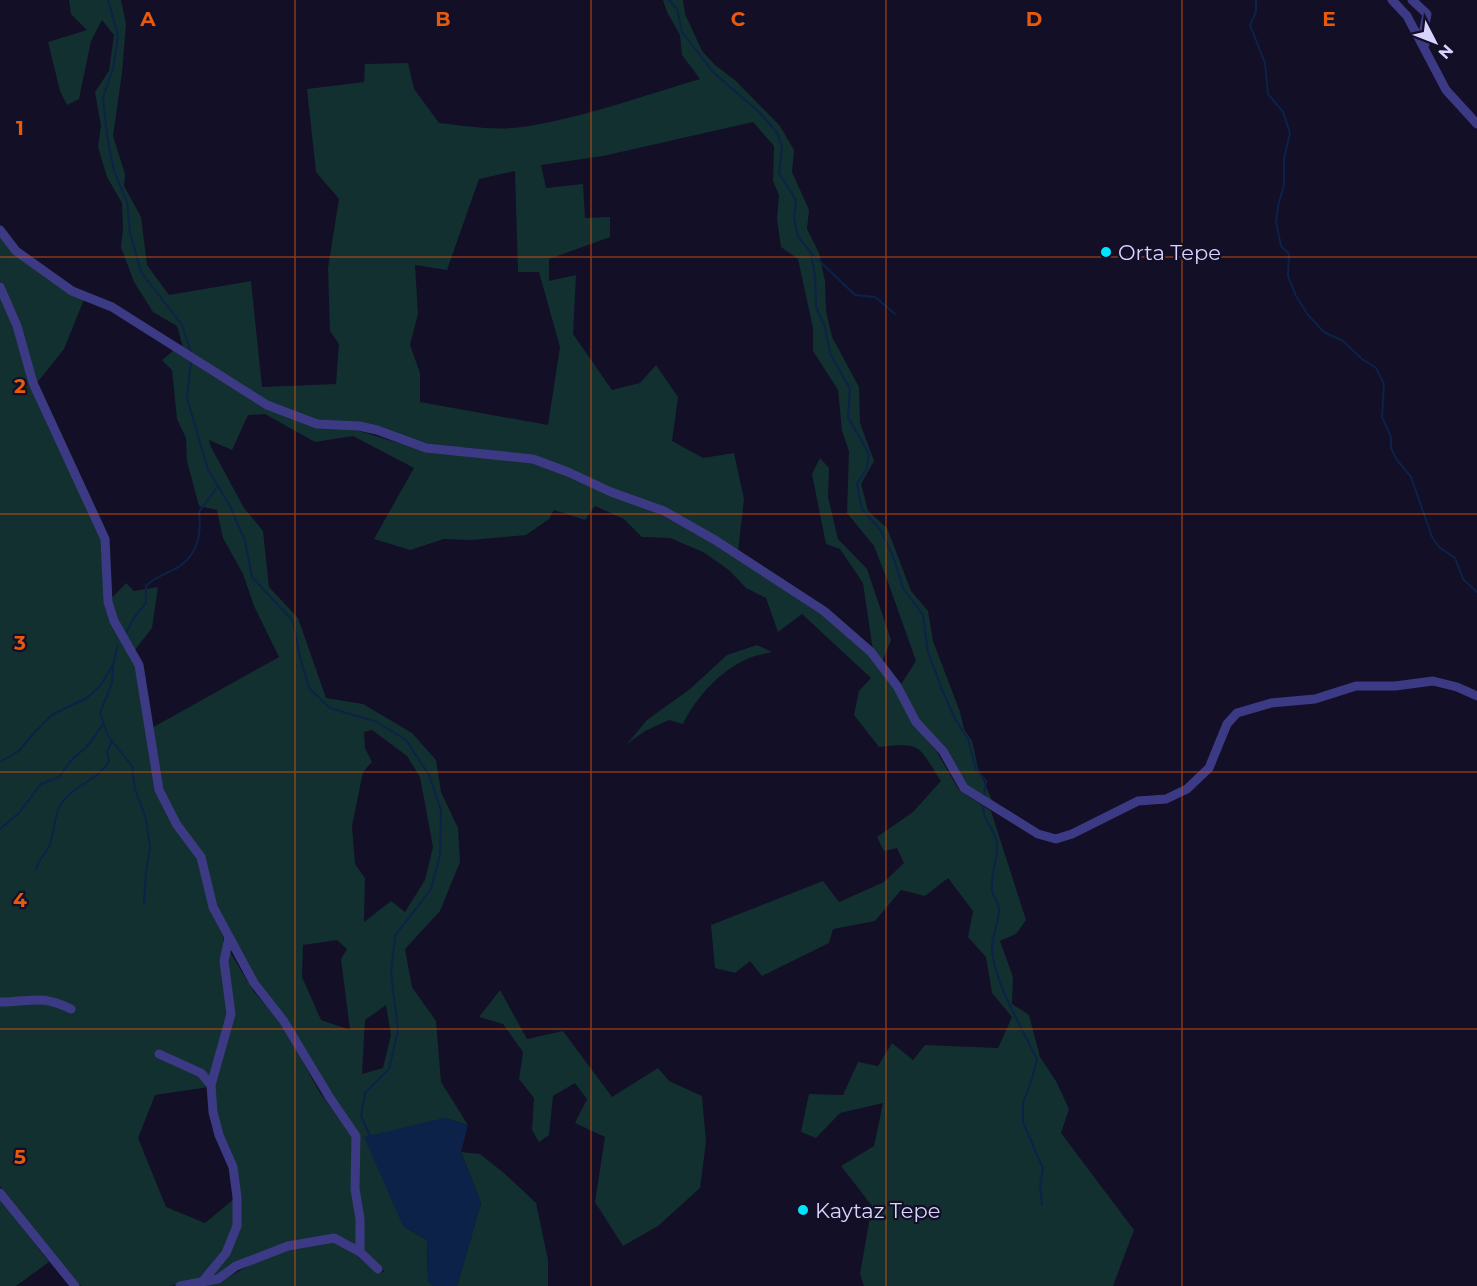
<svg xmlns="http://www.w3.org/2000/svg" width="1477" height="1286" font-family="Montserrat,sans-serif">
  <style>
    .green { fill: #12302f; fill-rule: evenodd }
    .water { fill: #0c2248 }
    .lines { fill: none; stroke-linecap: round; stroke-linejoin: round }
    .stream { stroke: #0c2248; stroke-width: 2 }
    .minor { stroke: #3d3a85; stroke-width: 9 }
    .grid { fill: none; stroke: #e8590c; stroke-width: 1.5; stroke-opacity: 0.55 }
    .poi-dot { fill: #00e5ff; stroke: #130f26; stroke-width: 2 }
    .labels { text-anchor: middle; dominant-baseline: central; stroke-width: 4.5; stroke-linejoin: round; paint-order: stroke }
    .poi-label { font-size: 21px; fill: #d9d4ff; stroke: #130f26; text-anchor: start }
    .grid-label { font-size: 20px; text-anchor: middle; font-weight: bold; fill: #e8590c; stroke: #130f26; stroke-width: 4.5; stroke-linejoin: round; paint-order: stroke }
  </style>
  <rect width="100%" height="100%" fill="#130f26"/>
  <g class="green">
    <path d="M69,0H121L126,24L122,73L113,136L125,174L124,186L141,217L147,265L169,295L251,281L262,387L336,384L339,344L330,331L328,268L339,199L316,172L307,89L364,82L365,64L408,63L414,89L439,123C466,126 495,131 522,127C583,118 642,96 700,79L682,55L680,35L667,12L663,0H683L685,14L702,51L715,65L736,81L780,126L794,150L792,172L809,210L807,229L819,253L825,281L826,311L832,337L859,387L860,423L874,461L861,484L868,511L887,528L911,591L928,611L933,641L960,712L964,729L972,741L978,768L994,805L966,787L918,720L900,686L916,661L888,582L874,546L847,513L849,451L842,431L838,390L813,351V328L798,259L781,247L777,219L779,195L773,181L774,146L753,122L603,156L541,165L546,188L583,184L585,218L610,217V237L549,259V281L576,275L573,334L612,390L640,383L656,365L678,397L672,441L703,458L734,453L744,499L738,552L612,490L533,456L472,448L428,445L318,422L268,402L183,347L177,326L153,312L134,282L121,247L123,228L122,203L107,177L98,147L101,126L95,92L109,71L114,35L102,20L91,41L79,99L67,105L60,91L48,42L87,30L71,14ZM515,171L518,272H539L560,347L548,425L420,402V373L410,345L418,314L415,265L447,270L479,179Z"/>
    <path d="M0,235L85,297L64,349L36,384L19,326L0,281Z"/>
    <path d="M0,297L13,328L29,383L50,431L76,479L102,540L104,604L111,623L136,667L155,791L174,827L198,858L209,908L224,934L221,961L228,1014L210,1081L201,1071L159,1051L156,1056L199,1075L209,1087L155,1095L138,1138L166,1207L205,1223L235,1198V1225L225,1250L200,1280L170,1286H82L74,1281L0,1186V1004C32,1004 40,997 71,1012L74,1007L55,998L37,996L0,999Z"/>
    <path d="M174,350L264,408L359,431L426,451L530,462L567,475L661,515L713,543L816,610L838,626L870,657L894,688L912,722L937,752L959,790L991,811L1026,920L1016,934L1000,941L1013,977L1012,1004L1029,1015L1040,1057L1056,1081L1069,1109L1061,1133L1134,1230L1113,1286H864L860,1274L872,1206L841,1166L874,1146L883,1103L840,1113L816,1138L801,1132L809,1094L843,1095L858,1062L878,1066L892,1043L913,1060L925,1045L998,1048L1012,1017L992,993L986,957L968,937L973,911L948,878L925,896L901,890L875,921L833,929L829,943L762,976L750,961L735,973L715,968L711,925L823,881L839,902L884,882L904,863L897,848L884,851L877,837L913,812L941,781C918,746 923,742 879,747L854,715L859,691L871,678L802,614L778,632L766,598L746,588L729,570L703,552L670,538L642,537L624,519L595,506L585,520L554,510L549,519L526,535L471,540L444,539L410,550L374,539L414,468L353,436L315,442L265,414L248,415L232,450L209,440L211,447L244,508L263,531L269,587L298,618L326,698L363,704L412,733L436,760L441,792L458,828L460,862L440,911L405,949L412,987L436,1021L441,1082L468,1125L444,1118L403,1226L427,1240L428,1282L434,1286H199L223,1280L250,1265L287,1249L333,1241L356,1255L376,1273L384,1272L381,1267L363,1251L358,1189V1135L256,982L216,905L203,855L178,822L162,789L150,729L279,657L254,606L243,574L223,538L217,510L199,506L187,461L186,438L177,419L172,370L162,360ZM372,730L407,756L420,777L433,847L425,880L405,912L391,901L364,922L365,878L355,864L352,826L363,772L372,762L365,748L364,732ZM337,940L347,949L341,959L350,1030L321,1020L302,977L303,945ZM386,1005L391,1035L383,1068L362,1074L365,1020Z"/>
    <path d="M820,458L829,468L828,497L838,539L867,569L891,640L882,662L873,651L863,583L840,549L826,544L812,474Z"/>
    <path d="M126,583L134,591L158,587L152,628L134,651L117,620L110,600Z"/>
    <path d="M757,645L772,652C765,654 756,655 749,658C721,670 696,697 683,724L669,720L645,731L627,744L647,720L690,689L727,655Z"/>
    <path d="M230,952L254,992L282,1024L319,1091L354,1140L358,1248L335,1236L310,1240L216,1277L206,1279L240,1225L237,1168L221,1132L216,1111L214,1086L235,1015L228,962Z"/>
    <path d="M500,990L527,1039L563,1031L612,1097L658,1068L669,1081L702,1096L706,1142L700,1188L658,1226L623,1246L595,1202L605,1137L575,1123L587,1099L575,1083L553,1096L549,1135L539,1142L532,1130L534,1098L519,1079L523,1052L503,1024L479,1017Z"/>
    <path d="M461,1152L480,1154L505,1174L536,1203L548,1260V1286H457L481,1203Z"/>
    <path d="M0,1199L49,1262L16,1286H0Z"/>
  </g>
  <path class="water" d="M444,1118L468,1125L461,1152L481,1203L457,1286H434L428,1282L427,1240L403,1226L364,1137Z"/>
  <g class="lines">
    <g class="stream">
      <path d="M108,0L118,36L113,69L103,97L107,136L114,171L127,202L130,233L141,272L182,325L191,352"/>
      <path d="M669,0L677,9L682,32L714,73L759,112L778,134L782,148L779,173L796,200L794,218L798,236L811,253L815,276L816,307L825,327L830,353L850,389L848,417L869,454L867,468L857,484L862,509L881,531L893,556L903,588L923,615L928,652L941,687L955,719L968,739L976,769L986,781L984,797"/>
      <path d="M1256,0V12L1250,25L1265,63L1268,94L1283,112L1290,133L1284,159V185L1278,206L1276,222L1281,246L1289,254L1288,276L1296,296L1308,315L1324,332L1343,341L1362,359L1376,368L1384,384L1382,417L1391,437V448L1397,460L1411,477L1432,537L1439,547L1455,558L1463,579L1477,592"/>
      <path d="M812,254L855,295L875,297L895,314"/>
      <path d="M191,361L187,398L208,470L229,504L245,541L252,577L293,621L300,657L309,688L330,708L377,722L406,740L429,775L441,810L440,855L431,889L395,936L391,973L398,1030L389,1069L365,1093L361,1116L370,1136"/>
      <path d="M125,635L135,616L146,603V586C155,577 164,575 175,569C197,557 202,536 199,512L218,486"/>
      <path d="M113,665L112,683L100,713L108,736L132,766L135,789L146,819L150,847L146,872L144,904"/>
      <path d="M0,762L19,751L33,734L53,714L87,698L100,686L113,665L118,645"/>
      <path d="M983,802C981,821 996,828 997,845C998,860 990,874 992,891C994,899 1000,904 999,912C998,924 992,937 992,948C993,980 1023,1031 1037,1059L1032,1079L1023,1103V1122L1043,1169L1040,1185L1042,1205"/>
      <path d="M0,829L19,813L41,784L59,777L69,763L91,742L103,724"/>
      <path d="M36,870C38,860 42,858 47,850C56,836 52,815 63,801C76,784 99,780 109,761L107,752L112,741"/>
    </g>
    <g class="minor">
      <path d="M1392,0L1407,16L1446,90L1477,124"/>
      <path d="M1412,0L1427,14L1423,34L1425,44"/>
      <path d="M0,230L16,251L72,291L112,307L267,405L317,424L359,426L377,430L426,448L533,459L568,472L611,492L664,511L715,540L824,611L871,652L897,686L916,722L943,751L964,788L1038,834L1056,839L1072,834L1138,801L1166,799L1187,789L1209,768L1227,724L1237,713L1271,703L1315,699L1356,686H1395L1433,681L1457,687L1477,696"/>
      <path d="M0,287L17,326L33,383L105,539L108,602L114,621L139,665L159,790L177,825L201,857L213,907L254,983L283,1020L330,1098L356,1136L355,1189L360,1219V1252"/>
      <path d="M0,1002C32,1002 40,994 71,1009"/>
      <path d="M159,1054L201,1073L211,1085L213,1112L219,1135L233,1167L237,1197V1226L226,1253L202,1282"/>
      <path d="M211,1085L231,1014L224,961L229,937"/>
      <path d="M0,1193L75,1286"/>
      <path d="M180,1286L218,1279L236,1266L288,1246L334,1238L360,1252L378,1269"/>
    </g>
  </g>
  <path class="grid" d="M295,0V1286M591,0V1286M886,0V1286M1182,0V1286M0,257H1477M0,514H1477M0,772H1477M0,1029H1477"/>
  <g class="poi-dot">
    <circle cx="1106" cy="252" r="6"/>
    <circle cx="803" cy="1210" r="6"/>
  </g>
  <g class="labels">
    <g class="poi-label">
      <text x="1118" y="252">Orta Tepe</text>
      <text x="815" y="1210">Kaytaz Tepe</text>
    </g>
  </g>
  <g class="grid-label">
    <text x="148" y="26">A</text>
    <text x="443" y="26">B</text>
    <text x="738" y="26">C</text>
    <text x="1034" y="26">D</text>
    <text x="1329" y="26">E</text>
    <text x="20" y="135">1</text>
    <text x="20" y="393">2</text>
    <text x="20" y="650">3</text>
    <text x="20" y="907">4</text>
    <text x="20" y="1164">5</text>
  </g>
  <g transform="translate(1435 42) rotate(132)" stroke="#130f26" stroke-width="4.5" paint-order="stroke">
  <path d="M0-4.5L10 22L0 15L-10 22Z" fill="#d9d4ff"/>
  <text y="-9" font-size="16" font-weight="bold" text-anchor="middle" fill="#d9d4ff">N</text>
  </g>
</svg>
